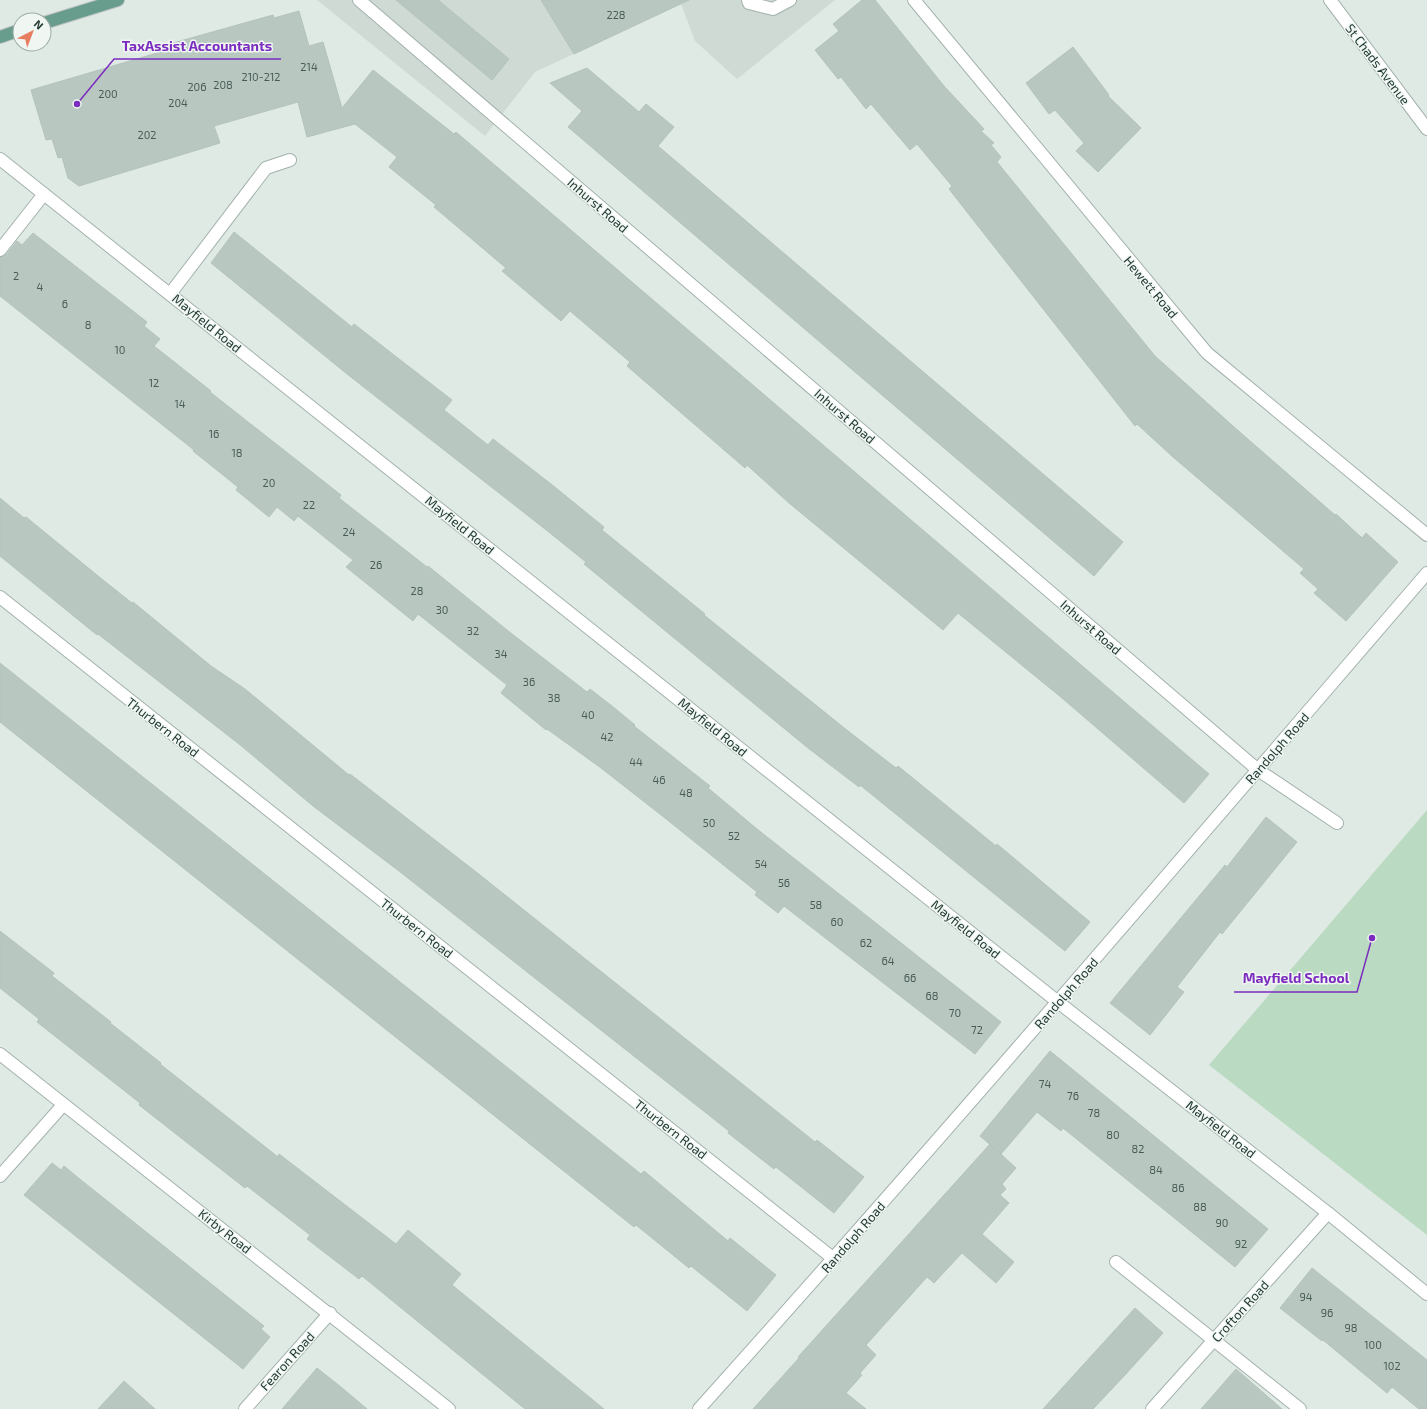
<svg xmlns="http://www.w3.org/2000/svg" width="1427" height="1409" font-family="'Exo 2',sans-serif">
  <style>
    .built { fill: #cfdad4 }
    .green { fill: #badac2 }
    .building { fill: #b9c7c1; stroke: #b3c3bc }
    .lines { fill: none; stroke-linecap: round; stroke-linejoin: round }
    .minor-casing { stroke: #a3b1ac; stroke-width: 14 }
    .major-casing { stroke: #bdc4c2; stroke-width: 14 }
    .minor { stroke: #fff; stroke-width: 12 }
    .major { stroke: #689d8e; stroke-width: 12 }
    .labels { text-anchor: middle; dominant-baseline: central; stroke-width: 3; stroke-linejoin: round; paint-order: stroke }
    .number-label { font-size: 11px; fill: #485c56 }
    .street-label { font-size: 13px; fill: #223932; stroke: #f0f7f3 }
    .leader { fill: none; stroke: #7b2cbf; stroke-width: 1.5 }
    .callout-dot { fill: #7b2cbf; stroke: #f0f7f3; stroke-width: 1.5 }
    .callout-label { font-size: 14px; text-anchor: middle; font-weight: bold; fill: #7b2cbf; stroke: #f0f7f3; stroke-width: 3; stroke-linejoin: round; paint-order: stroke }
  </style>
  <rect width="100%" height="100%" fill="#e0eae5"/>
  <path class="built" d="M317,0H835L737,79L695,41L681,4L535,72L485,136Z"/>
  <path class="green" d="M1427,810V1235L1209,1065Z"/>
  <g class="building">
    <path d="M396,0H438L509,59L492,80Z"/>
    <path d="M541,0H689L574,54Z"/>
    <path d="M862,0H875L944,86L984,129L981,131L994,143L991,145L1001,157L997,162L1155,356L1234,427L1335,515L1336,514L1362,538L1366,533L1398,562L1346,621L1314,593L1318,589L1300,573L1304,569L1173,457L1137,424L1135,426L996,249L949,189L952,186L917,144L910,150L871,104L866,109L841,77L838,79L815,50L839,31L833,24Z"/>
    <path d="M299,11L309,46L323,42L342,108L373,70L454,134L456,132L1209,774L1184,803L1062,698L958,613L943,630L789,503L747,465L745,468L627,366L630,362L570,311L561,321L502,271L506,268L434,207L436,205L389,167L397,157L355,124L307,137L298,102L214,126L220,143L79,186L68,178L62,157L58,158L52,139L46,140L31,90L174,48L173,43L273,15L274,18Z"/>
    <path d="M1073,47L1109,95L1108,96L1141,128L1098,172L1076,151L1084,143L1055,110L1049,114L1026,83Z"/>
    <path d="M587,68L639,112L646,104L674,127L658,146L1123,542L1094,576L568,127L582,111L550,83Z"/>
    <path d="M234,232L352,327L354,324L452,400L444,410L488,445L493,439L551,484L604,527L602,530L705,614L704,615L848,731L896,768L898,766L996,846L997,844L1090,922L1065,951L860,785L859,787L808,748L584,564L586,562L545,529L347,374L211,263Z"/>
    <path d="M33,233L147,322L144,326L160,339L154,346L211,391L210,392L341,495L339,498L427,567L428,566L512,634L587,692L590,689L612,706L635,725L634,726L710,786L708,788L757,829L1001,1022L975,1054L784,906L778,913L755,895L757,892L665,818L601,768L547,729L546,730L501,693L507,685L418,614L413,621L346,567L353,560L298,516L294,521L277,507L269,517L236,490L238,487L193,451L194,450L0,296V257L6,255L17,241L22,245Z"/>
    <path d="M0,498L24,518L26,517L103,580L132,603L133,602L211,666L245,689L349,775L350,774L480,875L780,1114L815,1142L817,1140L864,1177L834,1213L776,1167L774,1169L728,1133L729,1131L399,871L313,806L239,744L98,634L97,635L0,556Z"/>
    <path d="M0,663L641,1174L644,1171L728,1241L730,1238L776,1275L747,1311L691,1266L689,1268L636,1225L634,1227L0,722Z"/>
    <path d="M1266,817L1297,842L1222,934L1220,932L1177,987L1184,992L1150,1035L1110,1003L1225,865L1227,867Z"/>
    <path d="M0,931L54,973L52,976L111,1022L110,1023L161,1063L160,1064L278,1157L279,1154L396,1244L408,1230L461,1274L452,1285L604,1409H525L362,1276L359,1279L307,1239L310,1235L247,1186L245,1188L139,1105L140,1103L37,1022L39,1019L0,988Z"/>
    <path d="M1050,1051L1268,1229L1235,1267L1063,1128L1061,1131L1037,1112L1001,1154L980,1136Z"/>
    <path d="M990,1144L1016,1168L1002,1184L1006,1189L1000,1195L1009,1203L982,1234L1014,1262L996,1283L962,1253L934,1283L927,1277L866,1345L876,1355L860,1373L862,1375L846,1393L866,1409H753L799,1358L798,1357Z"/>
    <path d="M52,1163L61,1170L64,1166L76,1176L264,1326L261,1329L270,1337L243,1369L24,1195Z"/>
    <path d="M1312,1268L1427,1360V1409H1419L1392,1387L1387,1393L1323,1340L1322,1341L1280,1308Z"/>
    <path d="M1135,1308L1163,1333L1125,1375L1093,1409H1043Z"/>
    <path d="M317,1368L341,1387L367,1409H282Z"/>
    <path d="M1236,1369L1282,1409H1201Z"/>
    <path d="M124,1381L155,1409H98Z"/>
  </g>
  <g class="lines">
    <g class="minor-casing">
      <g id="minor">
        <path d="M359,0L1258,770L1337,823"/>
        <path d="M748,0L749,3L773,9L790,0"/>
        <path d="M914,0L1207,353L1427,535"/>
        <path d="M1330,0L1427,129"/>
        <path d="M0,159L1058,1002L1328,1213L1427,1294"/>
        <path d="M0,250L44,194"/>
        <path d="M170,294L266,168L290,160"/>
        <path d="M0,597L834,1259"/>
        <path d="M0,1054L449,1409"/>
        <path d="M0,1176L63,1105"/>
        <path d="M1116,1262L1300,1409"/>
        <path d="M245,1409L330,1313"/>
        <path d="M699,1409C946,1134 1186,853 1427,573"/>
        <path d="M1152,1409L1328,1213"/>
      </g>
    </g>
    <g class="major-casing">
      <g id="major">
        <path d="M44,23L118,0"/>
        <path d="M0,37L20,30"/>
      </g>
    </g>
    <use href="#minor" class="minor"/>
    <use href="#major" class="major"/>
  </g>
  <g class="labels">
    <g class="number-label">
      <text x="616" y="14">228</text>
      <text x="309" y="66">214</text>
      <text x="261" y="76">210-212</text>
      <text x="223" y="84">208</text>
      <text x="197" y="86">206</text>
      <text x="108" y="93">200</text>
      <text x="178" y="102">204</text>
      <text x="147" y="134">202</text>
      <text x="16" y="275">2</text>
      <text x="40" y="286">4</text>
      <text x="65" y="303">6</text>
      <text x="88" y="324">8</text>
      <text x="120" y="349">10</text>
      <text x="154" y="382">12</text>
      <text x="180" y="403">14</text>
      <text x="214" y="433">16</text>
      <text x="237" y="452">18</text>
      <text x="269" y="482">20</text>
      <text x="309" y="504">22</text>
      <text x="349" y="531">24</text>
      <text x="376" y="564">26</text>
      <text x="417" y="590">28</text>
      <text x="442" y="609">30</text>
      <text x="473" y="630">32</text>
      <text x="501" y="653">34</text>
      <text x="529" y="681">36</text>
      <text x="554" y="697">38</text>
      <text x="588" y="714">40</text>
      <text x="607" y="736">42</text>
      <text x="636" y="761">44</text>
      <text x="659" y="779">46</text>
      <text x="686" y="792">48</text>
      <text x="709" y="822">50</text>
      <text x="734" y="835">52</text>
      <text x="761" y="863">54</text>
      <text x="784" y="882">56</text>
      <text x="816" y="904">58</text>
      <text x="837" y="921">60</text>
      <text x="866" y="942">62</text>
      <text x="888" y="960">64</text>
      <text x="910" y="977">66</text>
      <text x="932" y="995">68</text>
      <text x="955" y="1012">70</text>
      <text x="977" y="1029">72</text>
      <text x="1045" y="1083">74</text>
      <text x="1073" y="1095">76</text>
      <text x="1094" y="1112">78</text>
      <text x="1113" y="1134">80</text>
      <text x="1138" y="1148">82</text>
      <text x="1156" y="1169">84</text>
      <text x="1178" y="1187">86</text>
      <text x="1200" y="1206">88</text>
      <text x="1222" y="1222">90</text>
      <text x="1241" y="1243">92</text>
      <text x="1306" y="1296">94</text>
      <text x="1327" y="1312">96</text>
      <text x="1351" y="1327">98</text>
      <text x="1373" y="1344">100</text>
      <text x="1392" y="1365">102</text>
    </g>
    <g class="street-label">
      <text transform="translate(1378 64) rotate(53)">St Chads Avenue</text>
      <text transform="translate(598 205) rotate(41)">Inhurst Road</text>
      <text transform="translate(1151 287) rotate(50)">Hewett Road</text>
      <text transform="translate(207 323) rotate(39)">Mayfield Road</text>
      <text transform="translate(845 416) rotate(41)">Inhurst Road</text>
      <text transform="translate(460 525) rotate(39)">Mayfield Road</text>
      <text transform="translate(1091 627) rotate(41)">Inhurst Road</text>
      <text transform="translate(163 727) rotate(38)">Thurbern Road</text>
      <text transform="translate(713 727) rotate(39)">Mayfield Road</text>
      <text transform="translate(1277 748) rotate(-49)">Randolph Road</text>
      <text transform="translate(417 928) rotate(38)">Thurbern Road</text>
      <text transform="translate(966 929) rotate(39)">Mayfield Road</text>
      <text transform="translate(1066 993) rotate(-49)">Randolph Road</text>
      <text transform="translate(671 1129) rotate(38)">Thurbern Road</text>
      <text transform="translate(1221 1129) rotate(38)">Mayfield Road</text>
      <text transform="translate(225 1231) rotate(38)">Kirby Road</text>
      <text transform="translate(853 1237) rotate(-49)">Randolph Road</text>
      <text transform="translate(1240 1311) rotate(-48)">Crofton Road</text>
      <text transform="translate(287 1361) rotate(-48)">Fearon Road</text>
    </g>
  </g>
  <path class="leader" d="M77 104L114 59H281M1372 938L1357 992H1234"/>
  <g class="callout-dot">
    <circle cx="77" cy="104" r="4"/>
    <circle cx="1372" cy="938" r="4"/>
  </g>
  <g class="callout-label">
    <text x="197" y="51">TaxAssist Accountants</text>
    <text x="1296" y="983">Mayfield School</text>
  </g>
  <g transform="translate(32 32) rotate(42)"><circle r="19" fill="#f0f7f3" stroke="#9eaba6"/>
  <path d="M0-3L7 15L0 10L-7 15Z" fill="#e87e60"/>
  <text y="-6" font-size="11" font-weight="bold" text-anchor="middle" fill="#223932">N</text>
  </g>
</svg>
